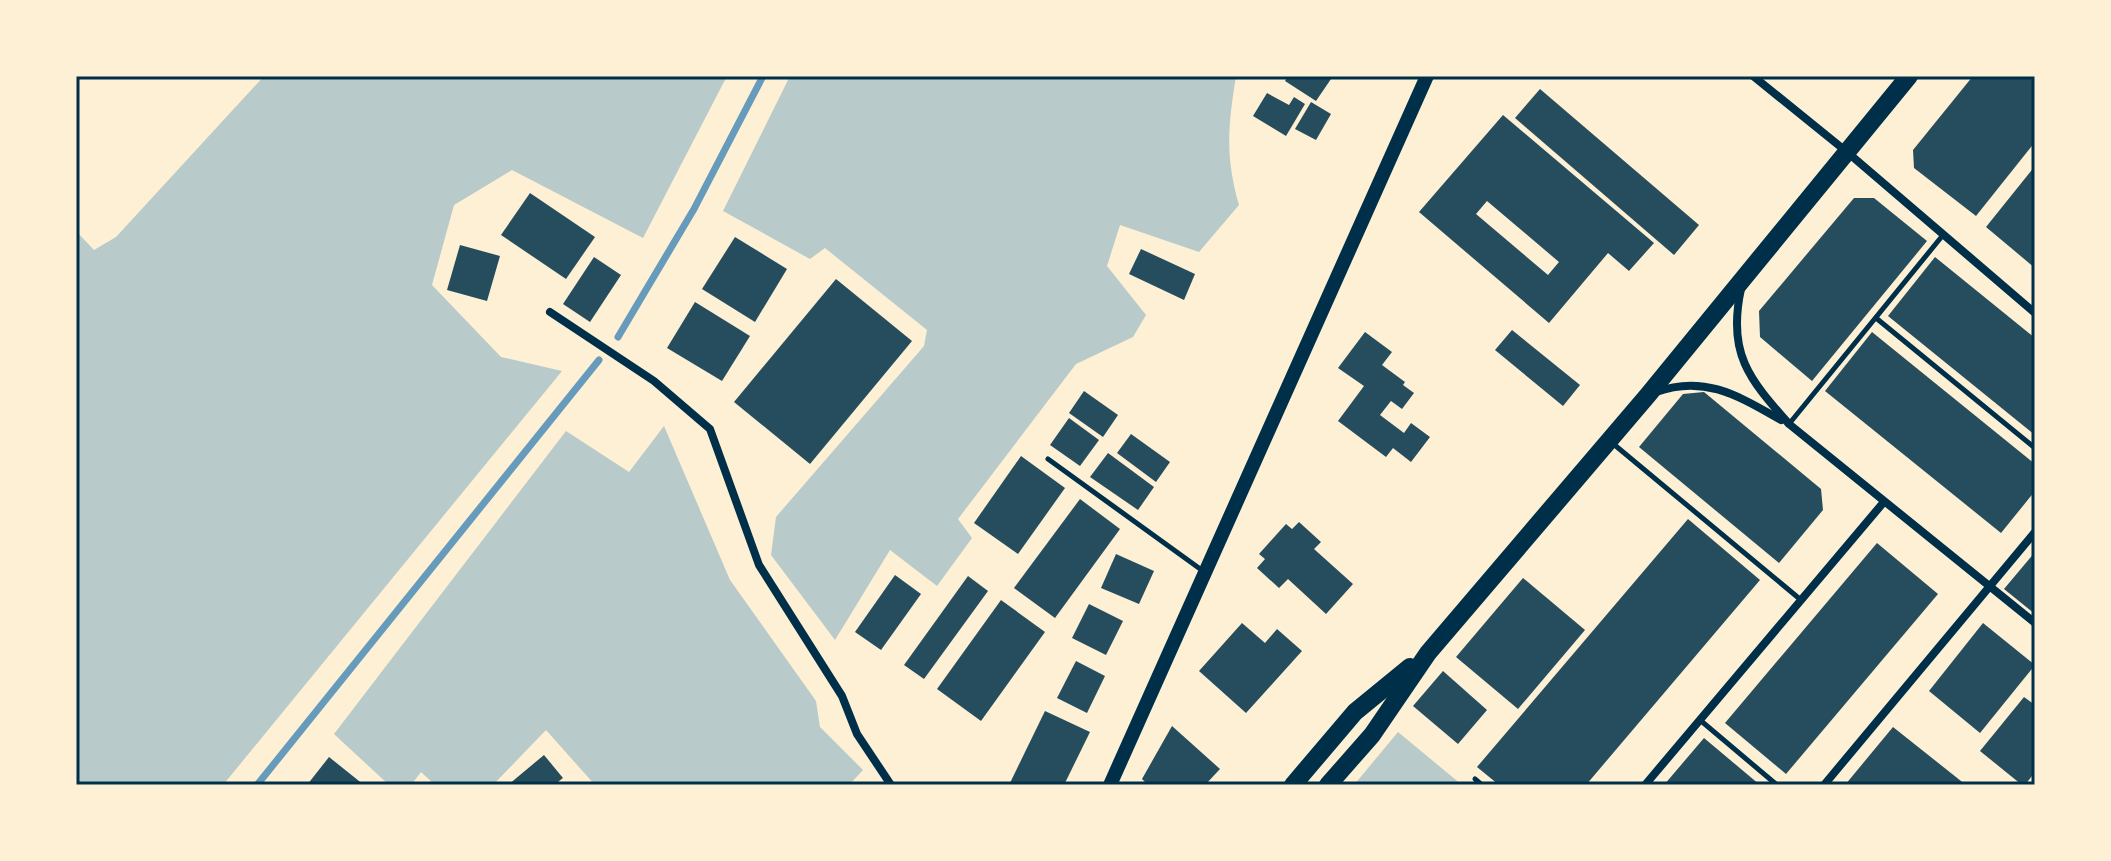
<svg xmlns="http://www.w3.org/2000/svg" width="2111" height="861" font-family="Arial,sans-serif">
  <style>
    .green { fill: #b9caca }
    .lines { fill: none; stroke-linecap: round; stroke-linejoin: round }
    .stream { stroke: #669bbc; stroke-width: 7 }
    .building { fill: #264d5e; fill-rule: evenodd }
    .service { stroke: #003049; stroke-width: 5 }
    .minor { stroke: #003049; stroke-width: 8 }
    .tertiary { stroke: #003049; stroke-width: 14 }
    .trunk { stroke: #003049; stroke-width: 18 }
    .neatline { fill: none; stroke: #003049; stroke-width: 3 }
  </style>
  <rect width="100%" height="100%" fill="#fdf0d5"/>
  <g class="green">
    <path d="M264,76H727L643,238L512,170L454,205L432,285L501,357L562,371L223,785H76V231L94,250L116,237Z"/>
    <path d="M790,76H1236C1228,126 1225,156 1239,205L1199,252L1120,225L1107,266L1146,315L1133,337L1076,364L958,519L972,538L937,586L890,550L835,640L771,555L776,517L924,346L927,330L825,248L810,259L723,211Z"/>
    <path d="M664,426L730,580L816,701L820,727L863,770L849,785H595L546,730L493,785H435L421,772L411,785H389L334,734L566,431L629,472Z"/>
    <path d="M1398,732L1462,785H1354Z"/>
  </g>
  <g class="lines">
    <g class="stream">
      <path d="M618,337L694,209L763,76"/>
      <path d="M257,785L599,360"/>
    </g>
  </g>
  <g class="building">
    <path d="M1288,76H1333L1316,101L1285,81Z"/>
    <path d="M1973,76H2035V142L1976,216L1914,168L1913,150Z"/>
    <path d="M1540,89L1699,225L1674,255L1515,118Z"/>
    <path d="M1267,93L1289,105L1294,97L1305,104L1286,136L1253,116Z"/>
    <path d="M1311,102L1331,114L1316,140L1295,129Z"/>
    <path d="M1503,115L1654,243L1629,271L1608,253L1549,323L1419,212ZM1487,201L1559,262L1548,275L1476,214Z"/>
    <path d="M2035,166V268L1986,227Z"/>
    <path d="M530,193L595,237L566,279L501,235Z"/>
    <path d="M1854,198H1874L1927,241L1812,381L1760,337L1759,311Z"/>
    <path d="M735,237L787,269L755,322L702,289Z"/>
    <path d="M460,245L500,256L487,301L447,290Z"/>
    <path d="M1141,249L1195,274L1184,300L1129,274Z"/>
    <path d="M594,257L621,275L590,322L563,304Z"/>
    <path d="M1935,257L2035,338V435L1888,316Z"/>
    <path d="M836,279L912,341L810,464L734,402Z"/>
    <path d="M695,302L750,336L722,381L667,348Z"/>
    <path d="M1512,330L1580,385L1563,406L1495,350Z"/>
    <path d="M1365,332L1392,352L1382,365L1405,382L1403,385L1414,393L1402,409L1391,401L1380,415L1404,433L1411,423L1430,437L1411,462L1393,448L1386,457L1338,421L1364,386L1338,368Z"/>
    <path d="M1872,332L2035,464V491L2001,533L1825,391Z"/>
    <path d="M1084,391L1118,415L1103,437L1069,413Z"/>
    <path d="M1704,392L1821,489L1823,510L1779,563L1639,447L1683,394Z"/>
    <path d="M1069,418L1099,440L1080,466L1050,445Z"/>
    <path d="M1131,434L1170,462L1156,482L1117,453Z"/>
    <path d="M1108,453L1154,487L1138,510L1090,477Z"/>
    <path d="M1021,456L1065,488L1018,554L974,523Z"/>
    <path d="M1080,499L1120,529L1055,618L1014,588Z"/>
    <path d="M1688,519L1760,580L1586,785H1499L1477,767Z"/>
    <path d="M1299,522L1321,542L1314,549L1353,584L1326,614L1288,579L1279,588L1257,568L1265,559L1259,554L1286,524L1292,529Z"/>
    <path d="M1877,543L1938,594L1786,774L1725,723Z"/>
    <path d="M2035,552V614L2004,589Z"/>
    <path d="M1116,554L1154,571L1139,604L1101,588Z"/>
    <path d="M895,575L921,594L881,650L855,632Z"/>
    <path d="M968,576L988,591L924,679L904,665Z"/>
    <path d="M1523,578L1585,630L1518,709L1456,657Z"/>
    <path d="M1001,600L1045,632L981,721L937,689Z"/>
    <path d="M1089,604L1123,621L1106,655L1072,638Z"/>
    <path d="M1242,623L1265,643L1277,629L1302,651L1246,713L1199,671Z"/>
    <path d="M1983,623L2035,665L1980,733L1929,691Z"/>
    <path d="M1076,661L1105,676L1087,713L1057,698Z"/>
    <path d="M1443,671L1487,710L1458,744L1413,706Z"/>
    <path d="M2024,697L2035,705V772L2025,785H2022L1980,751Z"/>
    <path d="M1045,711L1090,732L1064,785H1009Z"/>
    <path d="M1172,726L1220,769L1205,785H1148L1142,779Z"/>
    <path d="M1893,727L1966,785H1845Z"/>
    <path d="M1704,738L1760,785H1664Z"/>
    <path d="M544,755L563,778L554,785H508Z"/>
    <path d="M329,757L364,785H307Z"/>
  </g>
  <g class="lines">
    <g class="service">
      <path d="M1876,318L2035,448"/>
      <path d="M1789,424L1943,235"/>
      <path d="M1611,442L1801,600"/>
      <path d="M1048,459L1203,571"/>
      <path d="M1700,720L1777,785"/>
      <path d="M1475,779L1482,785"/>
    </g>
    <g class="minor">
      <path d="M1753,76L1847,152L2035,313"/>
      <path d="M1741,289C1727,353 1749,379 1789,424L2035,623"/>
      <path d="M550,312L654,381L710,429L759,565L842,696L857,734L891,785"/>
      <path d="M1656,392C1705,374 1740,397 1781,420"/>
      <path d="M1645,785L1883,503"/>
      <path d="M1824,785L2035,532"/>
    </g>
    <path class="tertiary" d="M1110,785L1427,76"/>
    <g class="trunk">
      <path d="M1293,785L1355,712L1410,667"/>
      <path d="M1328,785L1372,735L1428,653L1648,395L1909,76"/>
    </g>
  </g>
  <rect width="2111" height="861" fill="none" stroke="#fdf0d5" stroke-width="156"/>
  <rect x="78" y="78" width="1955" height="705" class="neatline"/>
</svg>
